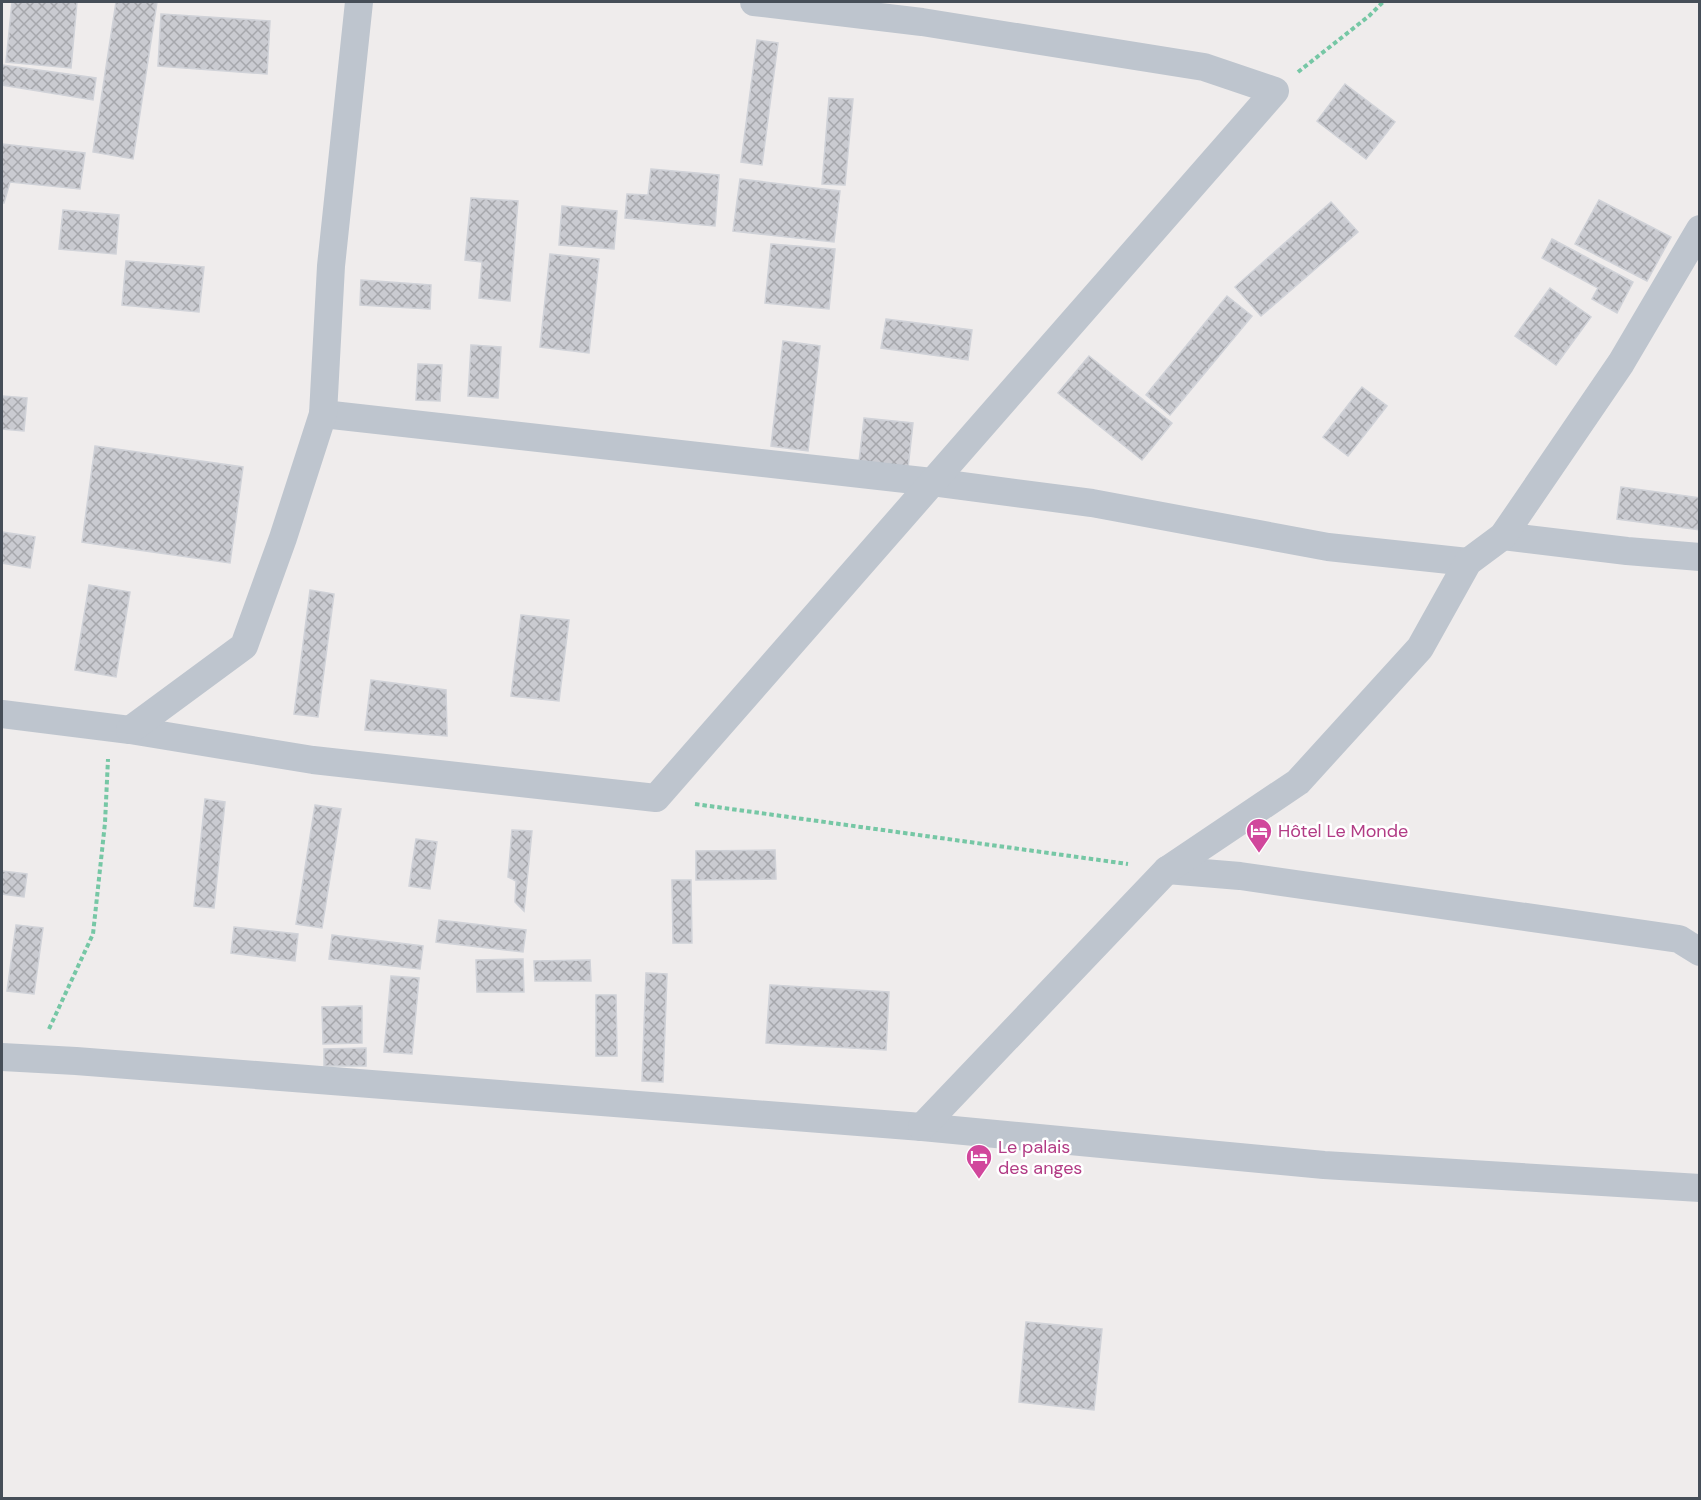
<svg xmlns="http://www.w3.org/2000/svg" width="1701" height="1500" font-family="'DM Sans',sans-serif">
  <style>
    .building { fill: url(#building-cross-hatch); stroke: #d0d2d8; stroke-width: 1.5 }
    .lines { fill: none; stroke-linecap: round; stroke-linejoin: round }
    .path { stroke: #76c7a5; stroke-width: 4; stroke-dasharray: 4.5 3; stroke-linecap: butt }
    .street { stroke: #bec5ce; stroke-width: 28 }
    .labels { text-anchor: middle; dominant-baseline: central; stroke-width: 5; stroke-linejoin: round; paint-order: stroke }
    .hotel-label { font-size: 18px; fill: #b23c85; stroke: #fff; text-anchor: start }
  </style>
  <defs>
    <pattern id="building-cross-hatch" width="8" height="8" patternUnits="userSpaceOnUse" patternTransform="scale(1.5)"><rect width="8" height="8" fill="#cacbd1"/><path d="M0 0l8 8M0 8l8-8" fill="none" stroke="#a6a7ac"/></pattern>
  </defs>
  <rect width="100%" height="100%" fill="#efecec"/>
  <g class="building">
    <path d="M12,2H77L71,68L6,62Z"/>
    <path d="M116,2H157L133,159L93,152Z"/>
    <path d="M161,14L270,21L267,74L158,66Z"/>
    <path d="M757,40L778,43L762,165L741,162Z"/>
    <path d="M2,65L96,78L93,100L2,85Z"/>
    <path d="M1345,84L1395,122L1366,159L1317,121Z"/>
    <path d="M829,98L853,99L845,185L822,184Z"/>
    <path d="M2,144L85,153L80,189L10,182L4,203H2Z"/>
    <path d="M651,169L719,175L715,226L625,218L627,194L648,195Z"/>
    <path d="M740,179L840,191L834,242L733,231Z"/>
    <path d="M471,198L518,201L510,301L479,298L482,262L465,260Z"/>
    <path d="M1599,200L1671,237L1647,281L1575,244Z"/>
    <path d="M1331,202L1358,232L1261,316L1235,287Z"/>
    <path d="M562,206L617,211L614,249L559,245Z"/>
    <path d="M63,210L119,215L116,254L59,249Z"/>
    <path d="M1552,239L1633,282L1617,313L1592,299L1598,288L1542,258Z"/>
    <path d="M771,244L835,249L829,309L765,303Z"/>
    <path d="M550,254L599,259L589,353L540,347Z"/>
    <path d="M126,261L204,267L199,312L122,305Z"/>
    <path d="M361,280L431,285L430,309L360,305Z"/>
    <path d="M1550,288L1591,317L1556,365L1515,336Z"/>
    <path d="M1227,296L1252,316L1170,415L1146,395Z"/>
    <path d="M886,319L972,330L968,360L881,348Z"/>
    <path d="M783,341L820,346L808,451L771,446Z"/>
    <path d="M471,345L501,347L498,398L468,396Z"/>
    <path d="M1089,356L1172,423L1142,460L1058,393Z"/>
    <path d="M418,364L442,365L440,401L416,400Z"/>
    <path d="M1362,387L1387,406L1348,456L1323,437Z"/>
    <path d="M2,396L27,398L24,431L2,429Z"/>
    <path d="M864,418L913,423L908,468L859,462Z"/>
    <path d="M95,446L243,467L230,563L82,542Z"/>
    <path d="M1621,487L1700,498V530L1617,519Z"/>
    <path d="M2,532L35,537L30,568L2,563Z"/>
    <path d="M89,585L130,592L116,677L75,670Z"/>
    <path d="M310,590L334,594L318,717L294,714Z"/>
    <path d="M521,615L569,620L559,701L511,696Z"/>
    <path d="M371,680L446,690L447,736L365,730Z"/>
    <path d="M205,799L225,802L214,908L194,906Z"/>
    <path d="M315,805L341,809L322,928L296,924Z"/>
    <path d="M512,830L532,831L524,911L515,902L516,881L508,877Z"/>
    <path d="M416,839L437,842L430,889L409,886Z"/>
    <path d="M775,850L776,879L696,880V851Z"/>
    <path d="M2,871L27,874L24,897L2,894Z"/>
    <path d="M672,880H691L692,943H673Z"/>
    <path d="M439,920L526,930L523,952L436,942Z"/>
    <path d="M16,925L43,928L34,994L7,991Z"/>
    <path d="M234,927L298,934L295,961L231,953Z"/>
    <path d="M332,935L423,946L420,969L329,959Z"/>
    <path d="M523,959L524,992H477L476,960Z"/>
    <path d="M590,960L591,981H535L534,961Z"/>
    <path d="M646,973L667,974L663,1082L642,1081Z"/>
    <path d="M391,976L419,978L412,1054L384,1052Z"/>
    <path d="M770,985L889,992L886,1050L766,1043Z"/>
    <path d="M596,995H616L617,1056H596Z"/>
    <path d="M362,1006V1043L323,1044L322,1007Z"/>
    <path d="M366,1048V1066H324V1049Z"/>
    <path d="M1026,1322L1102,1329L1094,1410L1019,1402Z"/>
  </g>
  <g class="lines">
    <g class="path">
      <path d="M1298,72L1369,16L1383,2"/>
      <path d="M695,804L1128,864"/>
      <path d="M49,1029L93,934L105,823L108,759"/>
    </g>
    <g class="street">
      <path d="M323,414L932,482L1092,503L1328,547L1468,562"/>
      <path d="M1503,536L1627,551L1700,557"/>
      <path d="M2,714L130,730L313,760L656,798L1275,91L1204,67L922,22L754,2"/>
      <path d="M130,730L244,646L283,538L323,414L331,266L359,2"/>
      <path d="M1167,870L1240,876L1679,939L1700,952"/>
      <path d="M2,1057L76,1061L922,1127L1324,1165L1700,1188"/>
      <path d="M922,1127L1167,870L1298,782L1420,648L1468,562L1503,536L1621,363L1700,229"/>
    </g>
  </g>
  <defs>
    <g id="hotel-pin" transform="scale(1.35)"><path d="M0 17L-7.5 6A9.5 9.5 0 1 1 7.5 6Z" fill="#d1479c" stroke="#fff"/><path d="M-6-4.5h1.5V1H6V5H4.5V3h-9V5H-6ZM-4 0a1.8 1.8 0 1 1 3.6 0ZM.5 0V-2.5h3Q6-2.5 6 0Z" fill="#fff"/></g>
  </defs>
  <g fill-rule="evenodd">
    <use href="#hotel-pin" x="1259" y="831"/>
    <use href="#hotel-pin" x="979" y="1157"/>
  </g>
  <g class="labels">
    <g class="hotel-label">
      <text x="1278" y="831">Hôtel Le Monde</text>
      <text x="998" y="1147">Le palais<tspan x="998" dy="21">des anges</tspan></text>
    </g>
  </g>
  <rect width="1701" height="1500" fill="none" stroke="#464e58" stroke-width="6"/>
</svg>
